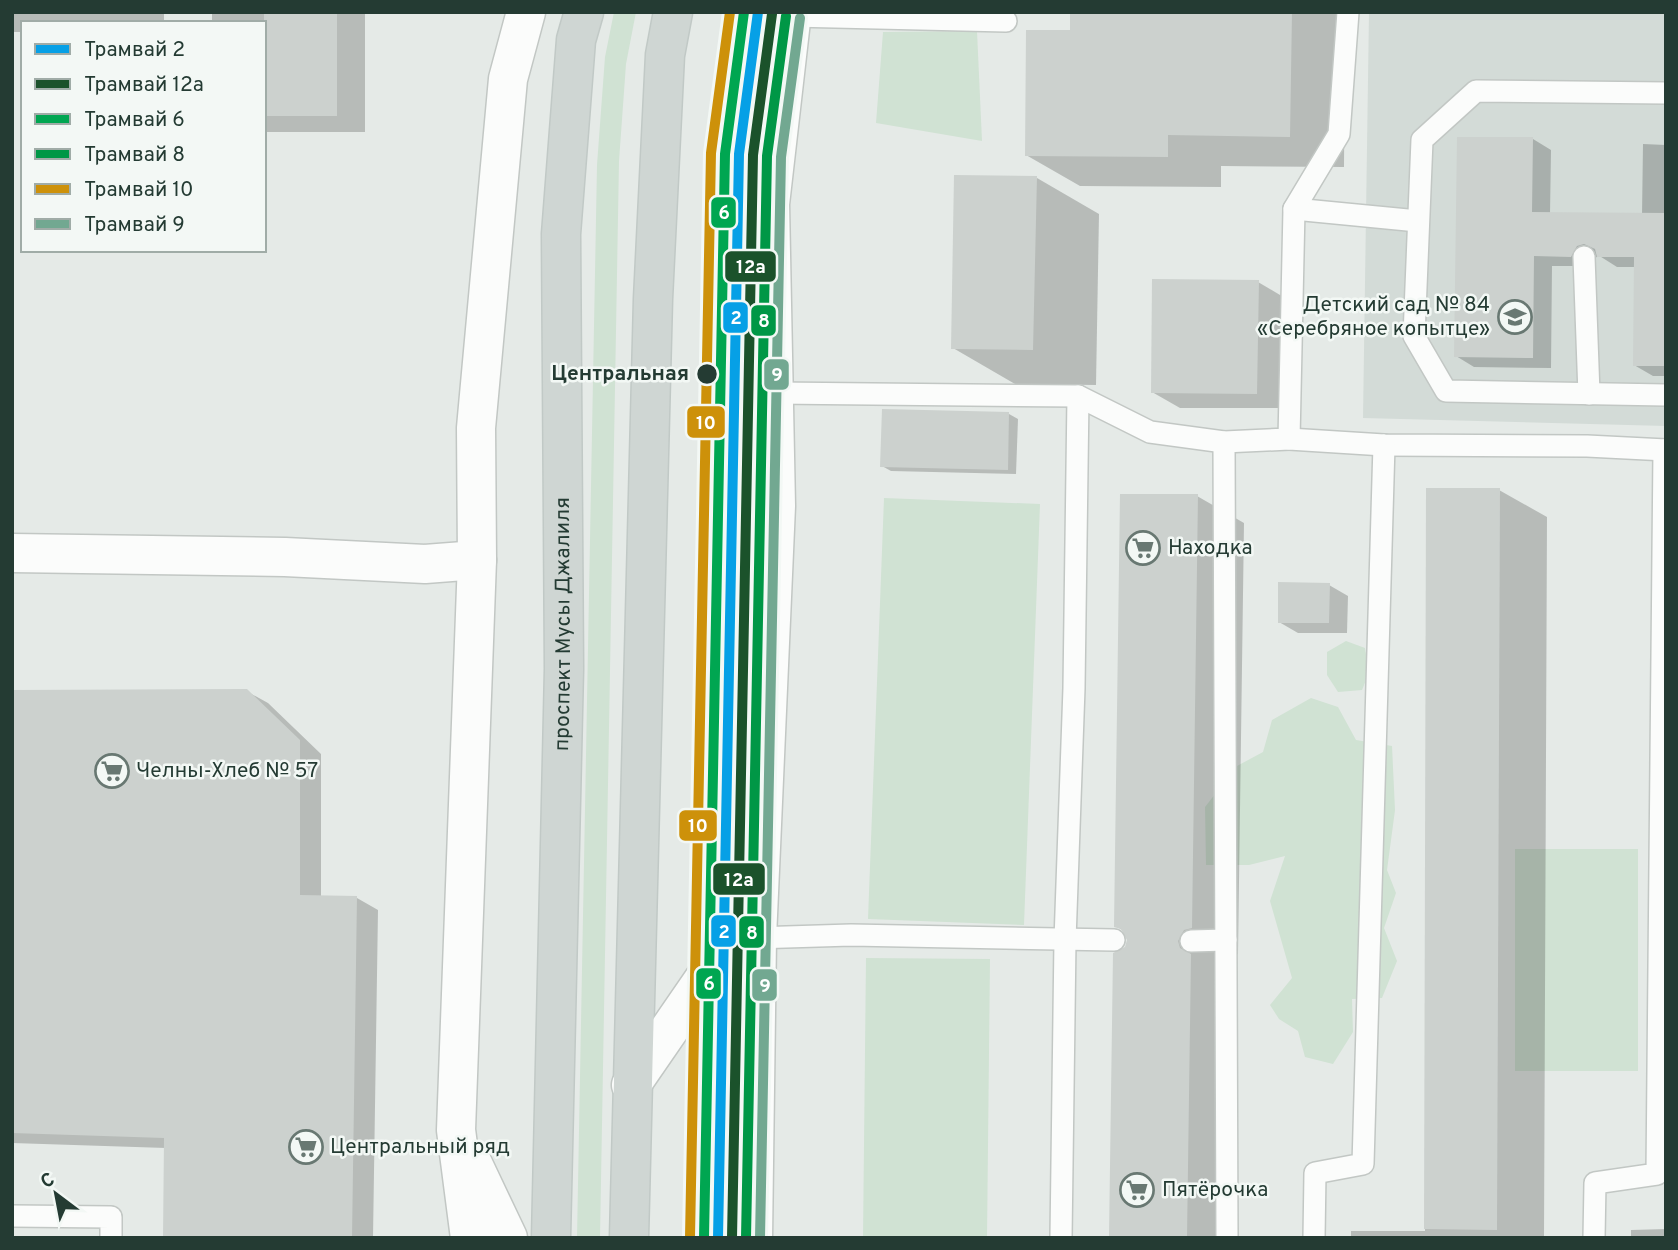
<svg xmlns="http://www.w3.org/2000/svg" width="1678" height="1250" font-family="Overpass,sans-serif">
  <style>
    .built { fill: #d3dbd7 }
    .green { fill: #d0e2d3 }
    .shadow { fill: #0003 }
    .building { fill: #ccd1ce }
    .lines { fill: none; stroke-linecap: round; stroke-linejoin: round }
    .lane-casing { stroke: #c2c7c4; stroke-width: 24 }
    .street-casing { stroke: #c2c7c4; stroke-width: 41 }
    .primary-casing { stroke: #c1c9c6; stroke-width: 41 }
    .lane { stroke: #fbfcfb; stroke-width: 21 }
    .street { stroke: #fbfcfb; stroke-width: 38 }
    .primary { stroke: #cfd6d3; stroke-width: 38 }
    .tram-1-casing { stroke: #f3f8f5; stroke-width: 16 }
    .tram-2-casing { stroke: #f3f8f5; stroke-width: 16 }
    .tram-3-casing { stroke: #f3f8f5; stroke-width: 16 }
    .tram-4-casing { stroke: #f3f8f5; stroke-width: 16 }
    .tram-5-casing { stroke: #f3f8f5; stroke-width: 16 }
    .tram-6-casing { stroke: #f3f8f5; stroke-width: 16 }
    .tram-1 { stroke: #06a0e6; stroke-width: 10 }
    .tram-2 { stroke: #1b522b; stroke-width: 10 }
    .tram-3 { stroke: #00a651; stroke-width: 10 }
    .tram-4 { stroke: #009746; stroke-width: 10 }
    .tram-5 { stroke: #cd910a; stroke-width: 10 }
    .tram-6 { stroke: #72a891; stroke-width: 10 }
    .stop-dot { fill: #243b33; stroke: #f3f8f5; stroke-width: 2.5 }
    .labels { text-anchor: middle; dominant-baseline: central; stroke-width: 5; stroke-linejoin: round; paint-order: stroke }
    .poi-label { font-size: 21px; fill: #243b33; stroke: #f3f8f5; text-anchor: start }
    .stop-label { font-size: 21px; font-weight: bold; fill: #243b33; stroke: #f3f8f5; text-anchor: end }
    .street-label { font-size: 21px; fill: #243b33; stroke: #f3f8f5 }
    .line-badge { stroke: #f3f8f5; stroke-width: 2.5 }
    .badge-label { font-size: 19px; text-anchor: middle; font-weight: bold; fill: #fff }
  </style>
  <rect width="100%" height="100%" fill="#e5eae7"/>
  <path class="built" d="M1369,12H1666V426L1363,418Z"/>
  <g class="green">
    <path d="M614,12H636L626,64L619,161L600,1238H577L597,165L605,57Z"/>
    <path d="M977,31L982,141L876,123L883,32Z"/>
    <path d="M884,498L1040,504L1024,925L868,919Z"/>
    <path d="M1346,641L1365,648L1369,673L1362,690L1338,692L1327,675V652Z"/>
    <path d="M1311,698L1338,707L1356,740L1392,746L1395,810L1387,870L1396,893L1384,928L1397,961L1382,998L1352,999L1353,1032L1333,1064L1305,1057L1298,1031L1279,1019L1270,1005L1292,978L1270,901L1285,856L1249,865H1206L1205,807L1237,766L1263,752L1272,720Z"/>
    <rect x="1515" y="849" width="123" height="222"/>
    <path d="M866,958L990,959L987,1238H863Z"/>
  </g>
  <g class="shadow">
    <path d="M12,12H164V23H23V32H12Z"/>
    <path d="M212,12H365V132H264V23H212Z"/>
    <path d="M1072,12H1345L1344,167L1221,166V187L1080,186L1026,155L1072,32Z"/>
    <path d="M1533,139L1551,150L1550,214L1642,215L1643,144L1666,145V376H1653L1634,365L1636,267H1617L1598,255L1590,266H1552L1551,368L1474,367L1456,356Z"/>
    <path d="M1037,178L1099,214L1096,385L1015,384L953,348Z"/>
    <path d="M1258,282L1285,298L1284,408H1180L1152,392Z"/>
    <path d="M1009,414L1018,419L1016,474L891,471L882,466Z"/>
    <path d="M1427,489L1499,490L1547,517L1544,1238H1351V1231H1425Z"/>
    <path d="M1197,496L1244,523L1238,954L1231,957L1227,977L1238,983L1234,1238H1111L1126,949L1129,939L1124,931L1116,926Z"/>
    <path d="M1329,585L1348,596L1347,633H1298L1279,622Z"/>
    <path d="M246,691L268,703L321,754V898H357L378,910L373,1238H164L166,1148L12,1143V692Z"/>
    <path d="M1666,1229V1238H1631V1230Z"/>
  </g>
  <g class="building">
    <rect x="264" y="12" width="73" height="104"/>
    <path d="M1070,12H1292L1290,137L1168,135V157L1025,156L1026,30H1070Z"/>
    <path d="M1457,137H1533L1532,212L1666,213V366H1633L1634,257H1597L1595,249L1584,244L1577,246L1571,257L1534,256L1533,358L1454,357Z"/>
    <path d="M954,175L1037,176L1033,350L951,349Z"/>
    <path d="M1152,279L1259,280L1257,394L1151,393Z"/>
    <path d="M882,409L1009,412L1008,470L880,467Z"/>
    <path d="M1426,488H1500L1497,1230L1424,1229Z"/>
    <path d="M1120,494H1198L1192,928L1184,930L1178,941L1180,948L1191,954L1187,1238H1109L1113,953L1125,947L1127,940L1121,929L1114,927Z"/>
    <path d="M1278,582L1330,583L1329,623H1278Z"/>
    <path d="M247,689L300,740V895L357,896L352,1238H163L164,1138L12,1133V690Z"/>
  </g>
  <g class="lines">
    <g class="lane-casing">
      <g id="lane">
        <path d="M792,16L1006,21"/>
        <path d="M1666,93L1476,91L1422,140L1414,336L1446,391L1666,395"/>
        <path d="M1294,209L1418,221"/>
        <path d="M1584,257L1589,394"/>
        <path d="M775,393L1078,396L1150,432L1224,442L1289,439L1294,209L1339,134L1348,12"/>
        <path d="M1289,439L1384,445L1587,446L1666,450"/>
        <path d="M1224,442L1227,1238"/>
        <path d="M757,938L851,935L1114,940"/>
        <path d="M1191,941L1226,940"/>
        <path d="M12,1216L111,1217V1238"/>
        <path d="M1061,1238L1065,940L1074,688L1078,396"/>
        <path d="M1314,1238L1315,1173L1363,1164L1384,445"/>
        <path d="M1594,1238L1595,1183L1657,1174L1664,450"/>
      </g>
    </g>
    <g class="street-casing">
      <g id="street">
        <path d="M12,553L285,557L425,564L477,560"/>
        <path d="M631,1085L724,950L754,893"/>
        <path d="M471,1160L508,1238"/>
        <path d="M470,1238L456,1130L477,560L476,428L508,79L526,12"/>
        <path d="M753,1238L757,938L776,506L770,204L792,12"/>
      </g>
    </g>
    <g class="primary-casing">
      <g id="primary">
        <path id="s1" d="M551,1238L564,669L561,234L576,40L584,12"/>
        <path d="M629,1238L653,299L665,55L673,12"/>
      </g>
    </g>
    <use href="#lane" class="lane"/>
    <use href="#street" class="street"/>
    <use href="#primary" class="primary"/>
    <g class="tram-1-casing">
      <path id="tram-1" d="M718,1238L739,154L758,12"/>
    </g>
    <g class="tram-2-casing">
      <path id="tram-2" d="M732,1238L753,155L772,14"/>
    </g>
    <g class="tram-3-casing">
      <path id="tram-3" d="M704,1238L725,154L744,12"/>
    </g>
    <g class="tram-4-casing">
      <path id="tram-4" d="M746,1238L767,156L786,16"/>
    </g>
    <g class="tram-5-casing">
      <path id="tram-5" d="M690,1237L711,153L730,12"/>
    </g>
    <g class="tram-6-casing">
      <path id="tram-6" d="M760,1238L781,157L800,18"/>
    </g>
    <use href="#tram-1" class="tram-1"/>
    <use href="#tram-2" class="tram-2"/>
    <use href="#tram-3" class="tram-3"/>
    <use href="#tram-4" class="tram-4"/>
    <use href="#tram-5" class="tram-5"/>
    <use href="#tram-6" class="tram-6"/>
  </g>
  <defs>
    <g id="school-ring" transform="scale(1.75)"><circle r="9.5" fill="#f3f8f5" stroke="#687872" stroke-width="1.5"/><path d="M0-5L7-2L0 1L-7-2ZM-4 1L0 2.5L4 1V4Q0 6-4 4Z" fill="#687872"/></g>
    <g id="supermarket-ring" transform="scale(1.75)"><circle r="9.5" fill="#f3f8f5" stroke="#687872" stroke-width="1.5"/><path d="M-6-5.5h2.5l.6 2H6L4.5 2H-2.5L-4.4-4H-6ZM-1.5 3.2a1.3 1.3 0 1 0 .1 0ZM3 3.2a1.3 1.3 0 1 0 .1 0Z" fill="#687872"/></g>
  </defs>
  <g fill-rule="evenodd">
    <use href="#school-ring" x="1515" y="317"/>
    <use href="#supermarket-ring" x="1143" y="548"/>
    <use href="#supermarket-ring" x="112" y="771"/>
    <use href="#supermarket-ring" x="306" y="1147"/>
    <use href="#supermarket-ring" x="1137" y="1190"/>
  </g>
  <circle class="stop-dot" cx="707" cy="374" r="11"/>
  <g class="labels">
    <g class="poi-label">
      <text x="1490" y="305" text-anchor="end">Детский сад № 84<tspan x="1490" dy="24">«Серебряное копытце»</tspan></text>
      <text x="1168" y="548">Находка</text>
      <text x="136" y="771">Челны-Хлеб № 57</text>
      <text x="330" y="1147">Центральный ряд</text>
      <text x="1162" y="1190">Пятёрочка</text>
    </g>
    <g class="stop-label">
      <text x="689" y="374">Центральная</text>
    </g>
    <g class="street-label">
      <text stroke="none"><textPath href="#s1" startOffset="614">проспект Мусы Джалиля</textPath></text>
    </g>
  </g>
  <g class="line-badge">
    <rect x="710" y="196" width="27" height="33" rx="7" fill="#00a651"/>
    <rect x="724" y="250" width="53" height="33" rx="7" fill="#1b522b"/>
    <rect x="722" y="301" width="27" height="33" rx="7" fill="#06a0e6"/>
    <rect x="750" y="304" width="27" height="33" rx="7" fill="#009746"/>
    <rect x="763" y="358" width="27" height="33" rx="7" fill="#72a891"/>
    <rect x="686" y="405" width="40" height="34" rx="7" fill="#cd910a"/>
    <rect x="678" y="809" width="40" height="33" rx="7" fill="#cd910a"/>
    <rect x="712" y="862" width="54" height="34" rx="7" fill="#1b522b"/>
    <rect x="710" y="914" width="27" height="34" rx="7" fill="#06a0e6"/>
    <rect x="738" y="915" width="27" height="34" rx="7" fill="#009746"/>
    <rect x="695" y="967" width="27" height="33" rx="7" fill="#00a651"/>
    <rect x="751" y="968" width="27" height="34" rx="7" fill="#72a891"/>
  </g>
  <g class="badge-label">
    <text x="724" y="219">6</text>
    <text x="751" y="273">12а</text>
    <text x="736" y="324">2</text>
    <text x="764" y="327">8</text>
    <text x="777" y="381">9</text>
    <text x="706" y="429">10</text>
    <text x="698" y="832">10</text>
    <text x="739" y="886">12а</text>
    <text x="724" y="938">2</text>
    <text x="752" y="939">8</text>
    <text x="709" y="990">6</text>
    <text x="765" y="992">9</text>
  </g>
  <rect width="1678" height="1250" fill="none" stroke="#243b33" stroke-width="28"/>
  <rect x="21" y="21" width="245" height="231" fill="#f3f8f5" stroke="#a0aca7" stroke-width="2"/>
  <rect x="35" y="44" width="35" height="10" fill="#06a0e6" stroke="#a0aca7" stroke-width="2"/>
  <text x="84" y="56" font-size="21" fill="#243b33">Трамвай 2</text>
  <rect x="35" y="79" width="35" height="10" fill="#1b522b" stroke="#a0aca7" stroke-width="2"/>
  <text x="84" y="91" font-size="21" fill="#243b33">Трамвай 12а</text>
  <rect x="35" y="114" width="35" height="10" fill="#00a651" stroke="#a0aca7" stroke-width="2"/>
  <text x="84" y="126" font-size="21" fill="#243b33">Трамвай 6</text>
  <rect x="35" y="149" width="35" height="10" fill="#009746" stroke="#a0aca7" stroke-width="2"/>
  <text x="84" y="161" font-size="21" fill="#243b33">Трамвай 8</text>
  <rect x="35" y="184" width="35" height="10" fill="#cd910a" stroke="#a0aca7" stroke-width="2"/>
  <text x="84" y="196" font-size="21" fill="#243b33">Трамвай 10</text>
  <rect x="35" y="219" width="35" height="10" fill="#72a891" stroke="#a0aca7" stroke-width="2"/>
  <text x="84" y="231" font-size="21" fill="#243b33">Трамвай 9</text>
  <g transform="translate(56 1194) rotate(328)" stroke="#f3f8f5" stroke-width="5" paint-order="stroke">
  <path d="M0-5L12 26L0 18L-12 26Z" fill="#243b33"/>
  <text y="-10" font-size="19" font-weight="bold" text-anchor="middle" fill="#243b33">С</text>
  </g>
</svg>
